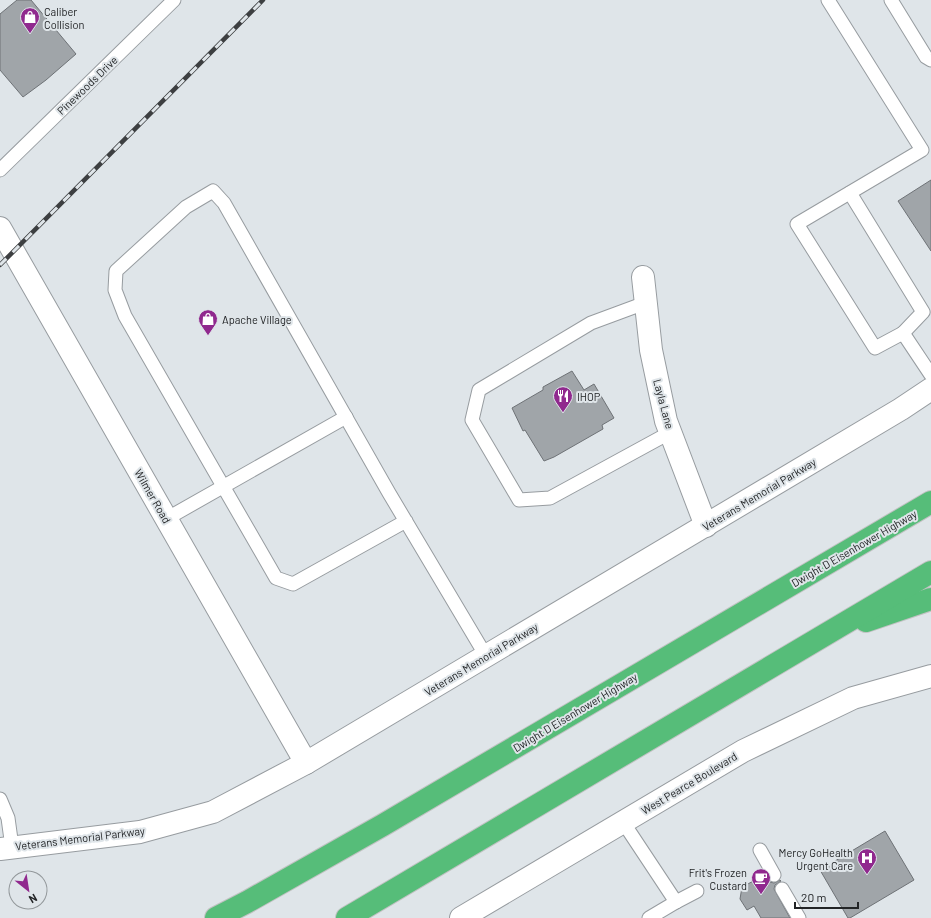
<svg xmlns="http://www.w3.org/2000/svg" width="931" height="918" font-family="Barlow,sans-serif">
  <style>
    .building { fill: #a0a5a9; stroke: #6e7276 }
    .lines { fill: none; stroke-linecap: round; stroke-linejoin: round }
    .service-casing { stroke: #979ca0; stroke-width: 15 }
    .minor-casing { stroke: #979ca0; stroke-width: 24 }
    .tertiary-casing { stroke: #979ca0; stroke-width: 24 }
    .secondary-casing { stroke: #979ca0; stroke-width: 24 }
    .motorway-casing { stroke: #c1c2c2; stroke-width: 24 }
    .service { stroke: #fff; stroke-width: 13 }
    .minor { stroke: #fff; stroke-width: 22 }
    .tertiary { stroke: #fff; stroke-width: 22 }
    .secondary { stroke: #fff; stroke-width: 22 }
    .motorway { stroke: #56bd79; stroke-width: 22 }
    .rail-casing { stroke: #3d3f41; stroke-width: 4.5 }
    .rail { stroke: #dfe5e9; stroke-width: 3; stroke-dasharray: 9; stroke-linecap: butt }
    .labels { text-anchor: middle; dominant-baseline: central; stroke-width: 4; stroke-linejoin: round; paint-order: stroke }
    .poi-label { font-size: 11px; fill: #222426; stroke: #dfe5e9; text-anchor: start }
    .street-label { font-size: 11px; fill: #222426; stroke: #dfe5e9 }
  </style>
  <rect width="100%" height="100%" fill="#dfe5e9"/>
  <g class="building">
    <path d="M17,0H31L76,54L46,80L23,97L0,70V14Z"/>
    <path d="M931,180V251L898,201Z"/>
    <path d="M572,371L584,390L594,384L614,418L602,425L603,429L554,457L544,461L525,430L523,431L512,408L543,390V387Z"/>
    <path d="M885,831L914,880L850,918H848L820,870Z"/>
    <path d="M765,875L770,882L774,883L780,880L781,881L775,885L774,889L790,918H761L754,906L747,910L740,899L742,887Z"/>
  </g>
  <g class="lines">
    <g class="service-casing">
      <g id="service">
        <path d="M828,0L922,150L797,224L875,348L903,333L931,375"/>
        <path d="M891,0L926,57L931,60"/>
        <path d="M0,170L174,0"/>
        <path d="M850,193L923,312L903,333"/>
        <path d="M645,303L591,323L479,390L472,420L519,500L550,498L671,432"/>
        <path d="M166,519L346,417"/>
        <path d="M406,521L293,584L276,578L125,316L115,290L116,271L186,207L213,191L224,203L389,493L486,656"/>
        <path d="M0,799L8,818L12,847"/>
        <path d="M623,822L676,902L649,918"/>
        <path d="M760,850L774,875"/>
        <path d="M782,889L799,918"/>
        <path d="M676,902L697,891"/>
      </g>
    </g>
    <g class="minor-casing">
      <g id="minor">
        <path d="M643,277L651,350L666,421L706,526"/>
        <path d="M0,849L140,832L213,812L306,763"/>
      </g>
    </g>
    <g class="tertiary-casing">
      <path id="tertiary" d="M0,228L306,763L901,409L931,389"/>
    </g>
    <g class="secondary-casing">
      <path id="secondary" d="M461,918L743,751L853,698L931,676"/>
    </g>
    <g class="motorway-casing">
      <g id="motorway">
        <path d="M866,621L931,599"/>
        <path d="M216,918L247,902L383,825L931,502"/>
        <path d="M347,918L931,572"/>
      </g>
    </g>
    <use href="#service" class="service"/>
    <use href="#minor" class="minor"/>
    <use href="#tertiary" class="tertiary"/>
    <use href="#secondary" class="secondary"/>
    <use href="#motorway" class="motorway"/>
    <g class="rail-casing">
      <path id="rail" d="M0,265L263,0"/>
    </g>
    <use href="#rail" class="rail"/>
  </g>
  <defs>
    <g id="shop-pin" transform="scale(1)"><path d="M0 17L-7.5 6A9.5 9.5 0 1 1 7.5 6Z" fill="#90298e" stroke="#dfe5e9"/><path d="M-5-2.5h2.3a2.7 3.5 0 0 1 5.4 0H5L5.5 6h-11ZM-1.5-2.5h3a1.5 2.3 0 0 0-3 0Z" fill="#fff"/></g>
    <g id="restaurant-pin" transform="scale(1)"><path d="M0 17L-7.5 6A9.5 9.5 0 1 1 7.5 6Z" fill="#90298e" stroke="#dfe5e9"/><path d="M-5-6h1v4h1v-4h1v4h1v-4h1v5L-1.5 .5V6h-2V.5L-5-1ZM5-6V6H3V1.5H1.5Q1.5-4 5-6Z" fill="#fff"/></g>
    <g id="hospital-pin" transform="scale(1)"><path d="M0 17L-7.5 6A9.5 9.5 0 1 1 7.5 6Z" fill="#90298e" stroke="#dfe5e9"/><path d="M-5-5h3v3.5h4V-5h3V5h-3V1.5h-4V5h-3Z" fill="#fff"/></g>
    <g id="cafe-pin" transform="scale(1)"><path d="M0 17L-7.5 6A9.5 9.5 0 1 1 7.5 6Z" fill="#90298e" stroke="#dfe5e9"/><path d="M-5.5-4.5H6V0H3Q3 3.5 0 3.5H-2.5Q-5.5 3.5-5.5 0ZM3-3.2v2h1.7v-2ZM-6 4.5H4V6H-6Z" fill="#fff"/></g>
  </defs>
  <g fill-rule="evenodd">
    <use href="#shop-pin" x="30" y="17"/>
    <use href="#shop-pin" x="208" y="319"/>
    <use href="#restaurant-pin" x="563" y="396"/>
    <use href="#hospital-pin" x="867" y="858"/>
    <use href="#cafe-pin" x="761" y="878"/>
  </g>
  <g class="labels">
    <g class="poi-label">
      <text x="44" y="11">Caliber<tspan x="44" dy="13">Collision</tspan></text>
      <text x="222" y="319">Apache Village</text>
      <text x="577" y="396">IHOP</text>
      <text x="853" y="852" text-anchor="end">Mercy GoHealth<tspan x="853" dy="13">Urgent Care</tspan></text>
      <text x="747" y="872" text-anchor="end">Frit's Frozen<tspan x="747" dy="13">Custard</tspan></text>
    </g>
    <g class="street-label">
      <text transform="translate(87 85) rotate(-44)">Pinewoods Drive</text>
      <text transform="translate(664 404) rotate(75)">Layla Lane</text>
      <text transform="translate(759 494) rotate(-31)">Veterans Memorial Parkway</text>
      <text transform="translate(153 496) rotate(60)">Wilmer Road</text>
      <text transform="translate(854 548) rotate(-30)">Dwight D Eisenhower Highway</text>
      <text transform="translate(481 659) rotate(-31)">Veterans Memorial Parkway</text>
      <text transform="translate(575 712) rotate(-31)">Dwight D Eisenhower Highway</text>
      <text transform="translate(689 783) rotate(-31)">West Pearce Boulevard</text>
      <text transform="translate(80 838) rotate(-7)">Veterans Memorial Parkway</text>
    </g>
  </g>
  <g transform="translate(28 890) rotate(150)"><circle r="19" fill="#dfe5e9" stroke="#93989b"/>
  <path d="M0-3L7 15L0 10L-7 15Z" fill="#90298e"/>
  <text y="-6" font-size="11" font-weight="bold" text-anchor="middle" fill="#222426">N</text>
  </g>
  <path d="M795 902v6h63v-6" fill="none" stroke="#222426" stroke-width="2"/>
  <text x="801" y="902" font-size="12" fill="#222426" stroke="#dfe5e9" stroke-width="3" paint-order="stroke">20 m</text>
</svg>
